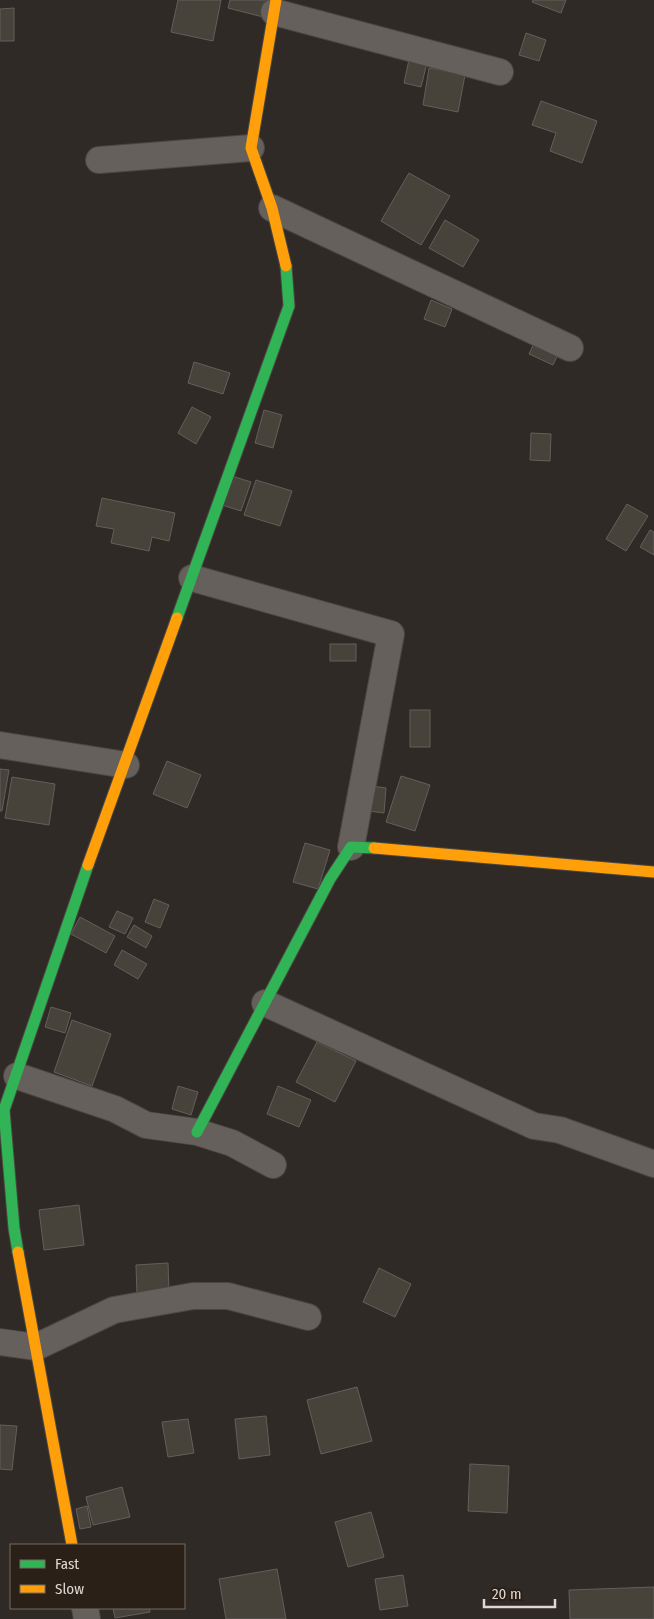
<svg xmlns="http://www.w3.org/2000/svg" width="654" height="1619" font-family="'Fira Sans Condensed',sans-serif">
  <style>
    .building { fill: #47423a; stroke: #635f5a }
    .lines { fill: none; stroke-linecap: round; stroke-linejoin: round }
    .street-casing { stroke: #4b4642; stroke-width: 28 }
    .fast-casing { stroke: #4b4642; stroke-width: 13 }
    .slow-casing { stroke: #4b4642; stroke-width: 13 }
    .street { stroke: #65605c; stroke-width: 26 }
    .fast { stroke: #30b455; stroke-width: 11 }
    .slow { stroke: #ff9f0a; stroke-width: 11 }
  </style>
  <rect width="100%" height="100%" fill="#2f2a25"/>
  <g class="building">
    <path d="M178,0H221L213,41L171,32Z"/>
    <path d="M230,0H268L263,17L228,8Z"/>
    <path d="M533,0H566L561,13L532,2Z"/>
    <path d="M14,8V41H0V9Z"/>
    <path d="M526,33L546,40L539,61L519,55Z"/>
    <path d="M410,55L428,59L421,87L404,83Z"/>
    <path d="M429,68L465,75L458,112L423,105Z"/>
    <path d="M541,101L597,121L582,163L550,151L556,133L532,125Z"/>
    <path d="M409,173L450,196L421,245L381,221Z"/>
    <path d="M445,220L479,240L463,267L429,248Z"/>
    <path d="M431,300L452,309L445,327L424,319Z"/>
    <path d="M535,341L559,352L553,365L529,354Z"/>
    <path d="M194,362L230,373L223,394L188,383Z"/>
    <path d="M192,407L211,417L196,444L178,433Z"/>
    <path d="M264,410L282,415L273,448L255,443Z"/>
    <path d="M531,433L551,434L550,461L530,460Z"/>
    <path d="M232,476L251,482L241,511L222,505Z"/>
    <path d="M256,480L292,491L280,526L244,515Z"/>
    <path d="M102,498L175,513L169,541L152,537L149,551L111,543L114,529L96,526Z"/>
    <path d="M627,504L648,516L626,551L606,539Z"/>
    <path d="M650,530L654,532V555L640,547Z"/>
    <rect x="330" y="644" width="26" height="17"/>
    <rect x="410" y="710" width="20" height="37"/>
    <path d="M167,761L201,775L187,808L153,794Z"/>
    <path d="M0,769L9,770L2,811H0Z"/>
    <path d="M401,776L430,785L415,831L386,822Z"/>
    <path d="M12,777L55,784L49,825L5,818Z"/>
    <path d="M372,786L386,788L384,813L369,811Z"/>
    <path d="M305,843L330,850L318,889L293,882Z"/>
    <path d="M154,899L169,905L160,928L145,922Z"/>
    <path d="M117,911L133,918L125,934L109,927Z"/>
    <path d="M80,917L115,936L106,953L71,934Z"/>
    <path d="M134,925L152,936L146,948L127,937Z"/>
    <path d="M122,950L147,964L138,979L114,965Z"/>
    <path d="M51,1007L71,1013L65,1033L45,1027Z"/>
    <path d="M72,1020L111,1034L92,1086L54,1072Z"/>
    <path d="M317,1042L356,1061L335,1102L296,1082Z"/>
    <path d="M178,1086L198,1092L191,1115L172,1109Z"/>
    <path d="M278,1086L311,1100L299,1127L267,1114Z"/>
    <path d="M79,1205L84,1245L44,1250L39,1210Z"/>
    <path d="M168,1263L169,1293L137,1295L136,1265Z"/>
    <path d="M379,1268L411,1284L395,1317L363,1302Z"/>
    <path d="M357,1387L372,1441L321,1454L307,1400Z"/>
    <path d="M266,1416L270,1455L239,1459L235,1419Z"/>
    <path d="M188,1419L194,1453L168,1457L162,1422Z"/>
    <path d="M0,1425L17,1426L12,1470L0,1469Z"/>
    <path d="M470,1464L509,1466L507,1513L468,1511Z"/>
    <path d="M122,1487L130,1517L93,1525L86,1497Z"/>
    <path d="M87,1506L91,1527L80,1529L76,1509Z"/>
    <path d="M371,1512L384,1557L348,1567L335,1522Z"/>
    <path d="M277,1569L286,1619H226L219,1579Z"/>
    <path d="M403,1575L408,1606L380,1610L375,1579Z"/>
    <path d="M654,1587V1619H570L569,1590Z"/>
    <path d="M113,1608H149L150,1612L115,1618Z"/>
  </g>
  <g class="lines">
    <g class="street-casing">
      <g id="street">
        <path d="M274,12L500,72"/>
        <path d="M99,160L251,148"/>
        <path d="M272,208L570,348"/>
        <path d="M192,578L391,634L351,847"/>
        <path d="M0,745L126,765"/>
        <path d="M265,1003L534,1126L560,1130L654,1164"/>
        <path d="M17,1076L115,1109L146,1125L197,1132L232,1143L273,1165"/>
        <path d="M0,1342L36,1347L114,1310L193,1296H228L308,1317"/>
        <path d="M85,1608L87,1619"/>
      </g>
    </g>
    <g class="fast-casing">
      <g id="fast">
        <path d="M177,618L289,306L286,266"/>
        <path d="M197,1132L330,879L351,847L374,848"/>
        <path d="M18,1252L14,1228L4,1110L88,865"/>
      </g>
    </g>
    <g class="slow-casing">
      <g id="slow">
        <path d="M276,0L251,148L272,208L286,266"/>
        <path d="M374,848L654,872"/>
        <path d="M88,865L177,618"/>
        <path d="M18,1252L72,1545"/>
      </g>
    </g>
    <use href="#street" class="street"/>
    <use href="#fast" class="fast"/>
    <use href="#slow" class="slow"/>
  </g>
  <rect x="10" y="1544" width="175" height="65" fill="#2a2017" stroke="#726a62"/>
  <rect x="20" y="1560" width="25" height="8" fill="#30b455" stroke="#726a62"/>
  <text x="55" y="1569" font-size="15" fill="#dfd8d2">Fast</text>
  <rect x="20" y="1585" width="25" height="8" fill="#ff9f0a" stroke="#726a62"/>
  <text x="55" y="1594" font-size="15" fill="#dfd8d2">Slow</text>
  <path d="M484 1599v8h71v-8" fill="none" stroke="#dfd8d2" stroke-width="2.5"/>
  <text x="492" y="1599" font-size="15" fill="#dfd8d2" stroke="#2a2017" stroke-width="4" paint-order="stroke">20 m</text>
</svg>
